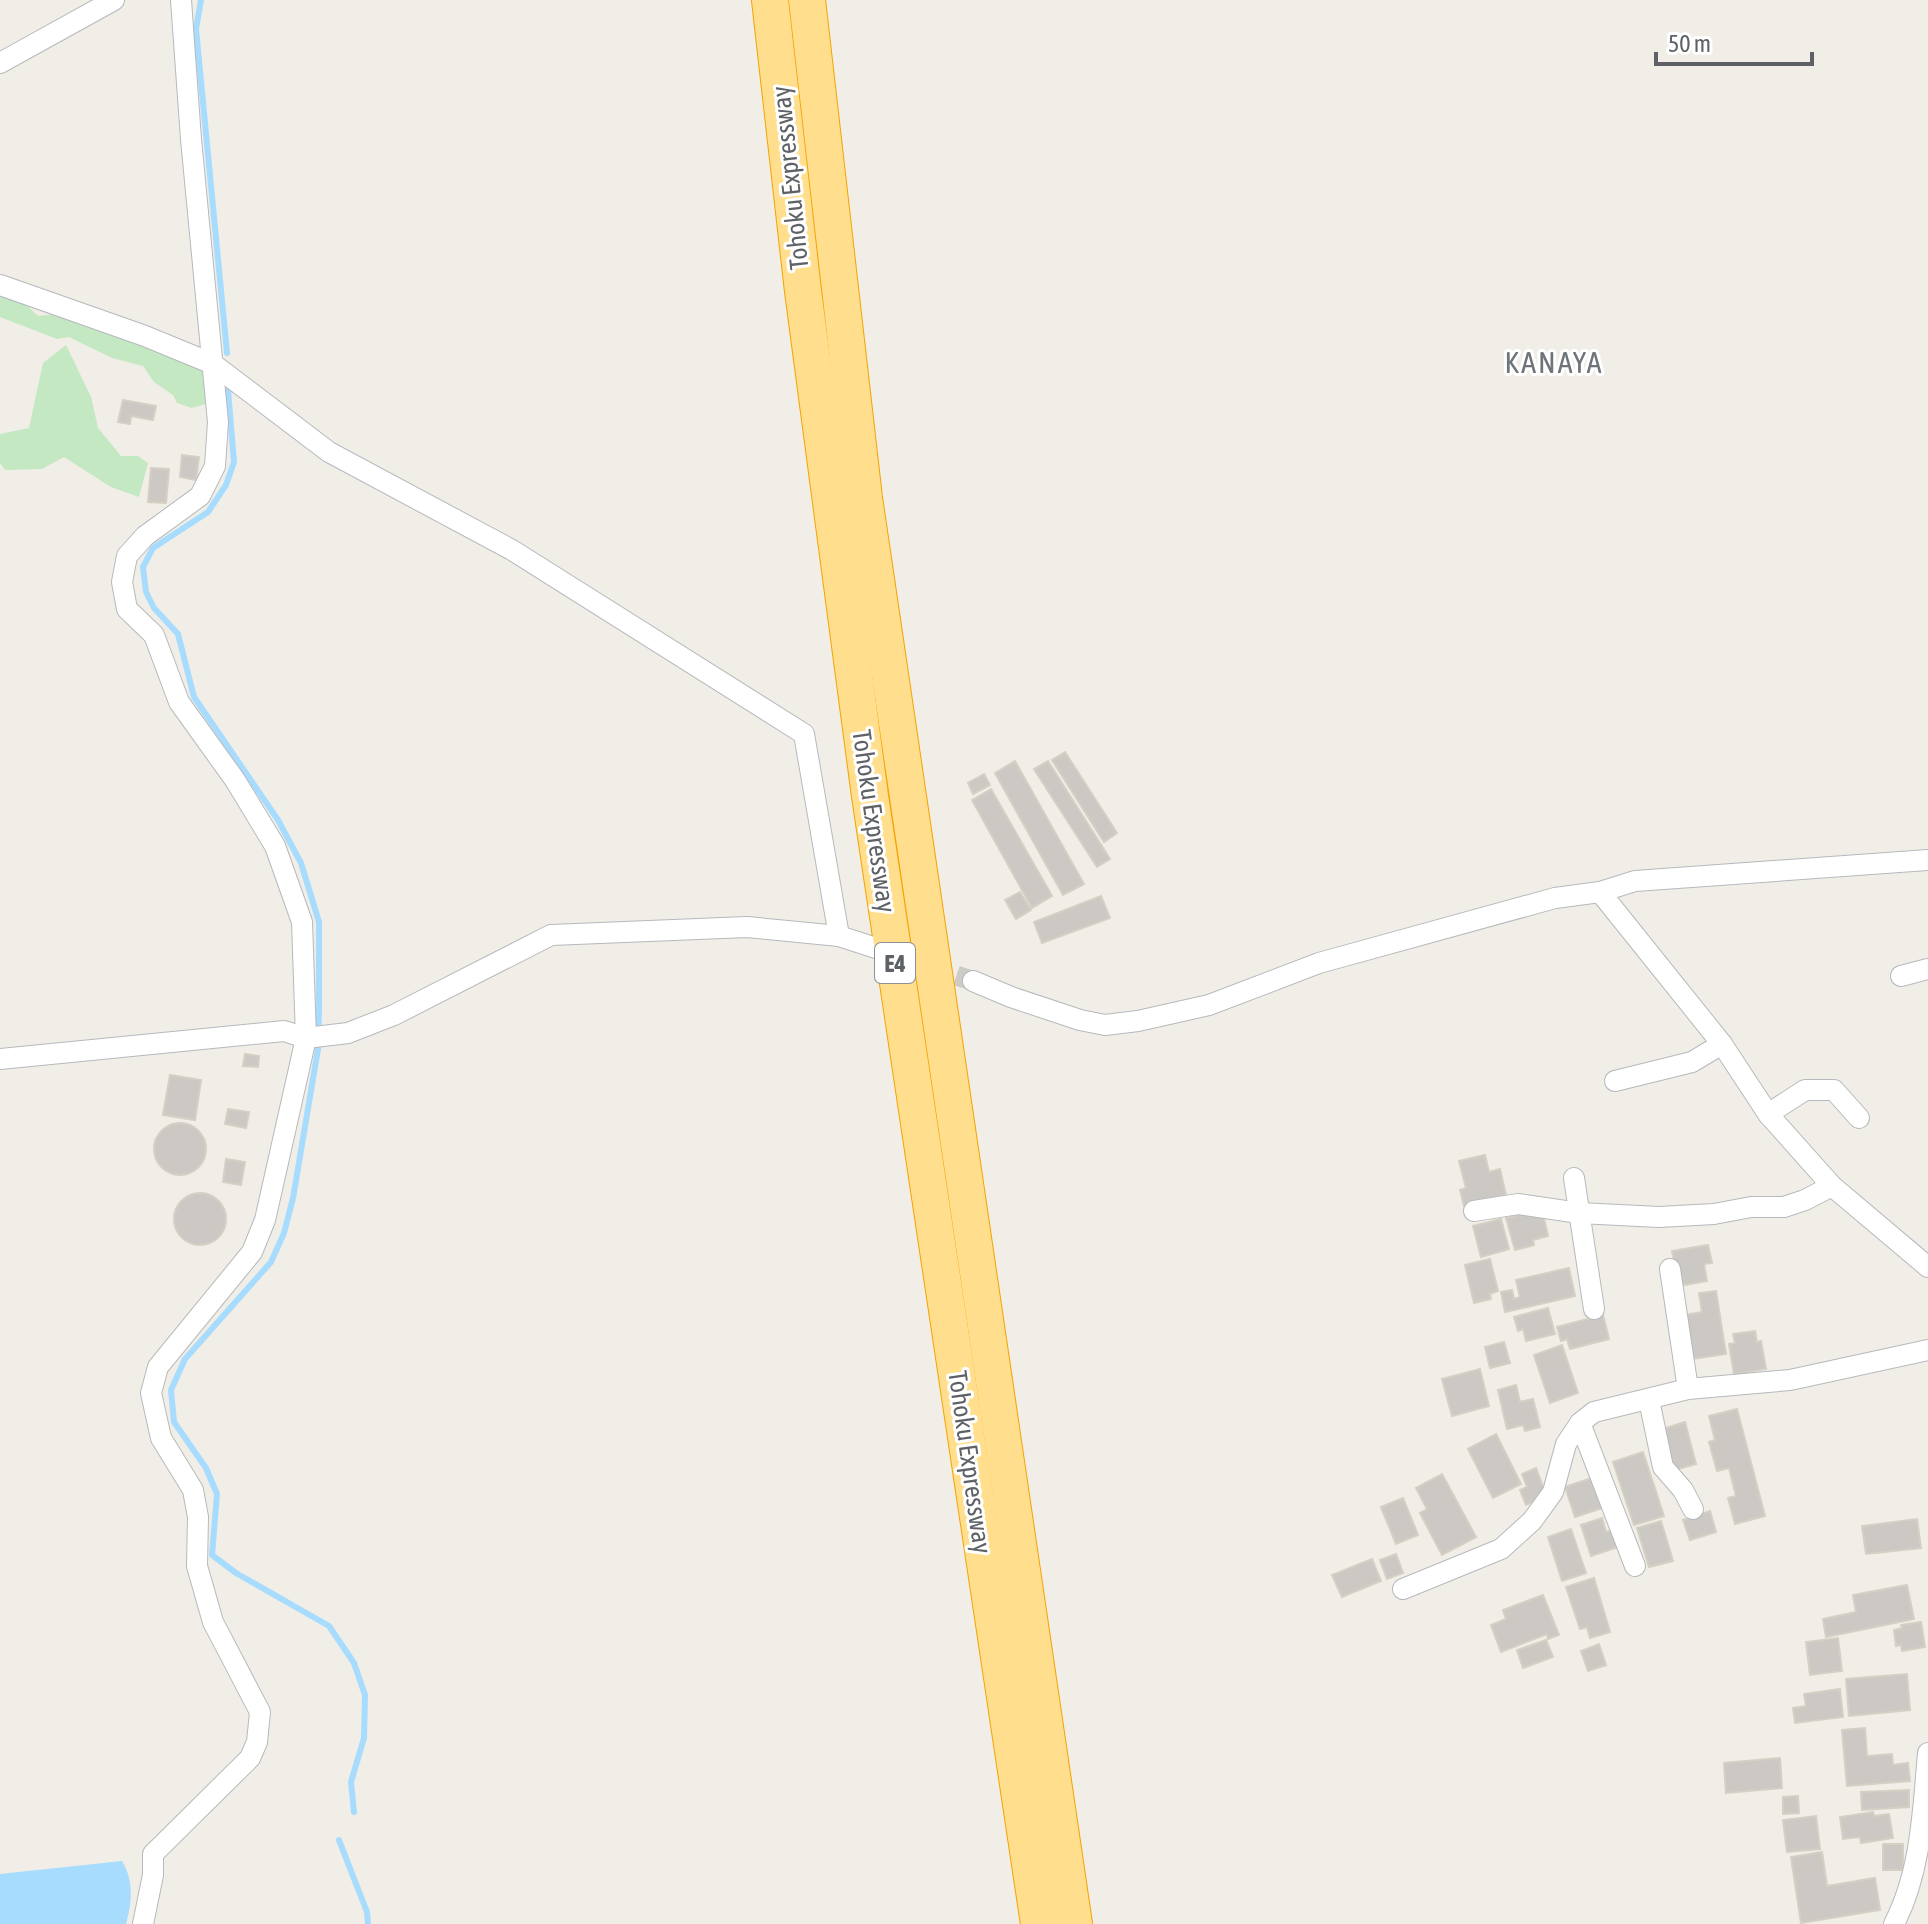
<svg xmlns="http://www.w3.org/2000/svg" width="1928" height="1924" font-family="'Asap Condensed',sans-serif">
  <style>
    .green { fill: #c3e8c2 }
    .water { fill: #a7dcff }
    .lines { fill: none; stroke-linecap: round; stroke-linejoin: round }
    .stream { stroke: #a7dcff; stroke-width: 6 }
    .building { fill: #ccc8c3; stroke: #d5cfc4; stroke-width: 2 }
    .minor-tunnel { stroke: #cccbc6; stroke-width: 20; stroke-dasharray: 20 10; stroke-linecap: butt }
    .minor-casing { stroke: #b6b9bd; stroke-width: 22 }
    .motorway-casing { stroke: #f6a200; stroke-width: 38 }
    .minor { stroke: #fff; stroke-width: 20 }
    .motorway { stroke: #ffdf8e; stroke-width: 36 }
    .labels { text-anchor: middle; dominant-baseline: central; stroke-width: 6; stroke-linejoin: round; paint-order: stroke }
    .shield { fill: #fff; stroke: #8e9195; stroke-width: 2 }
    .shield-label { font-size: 24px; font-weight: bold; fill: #5e6267 }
    .street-label { font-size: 26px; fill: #5e6267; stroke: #fff }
    .quarter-label { font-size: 30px; letter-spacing: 2px; fill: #6e7479; stroke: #fff }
  </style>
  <rect width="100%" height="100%" fill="#f0eee6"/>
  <g class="green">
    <path d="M0,294L19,298L38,316L59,314L204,369L209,403L192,408L177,403L173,395L154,382L143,366L112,358L69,337L57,339L0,317Z"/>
    <path d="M66,345L91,397L98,428L121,456H138L148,463L139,497L111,487L64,457L42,469L5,470L0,463V434L29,428L43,363Z"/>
  </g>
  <path class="water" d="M122,1861C134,1881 132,1902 126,1924H0V1874Z"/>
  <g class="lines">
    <g class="stream">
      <path d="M201,0L196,29L227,353"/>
      <path d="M228,390L234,462L226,485L208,512L153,548L143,567L146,592L154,608L178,634L194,697L278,820L301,863L319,922V1010L318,1049L293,1198L284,1233L271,1262L185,1359L171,1390L174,1422L206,1468L217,1494L212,1555L236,1573L329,1626L354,1663L365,1695L364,1738L351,1782L354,1812"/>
      <path d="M339,1840L367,1912L368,1924"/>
    </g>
  </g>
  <g class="building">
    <path d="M123,400L156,406L153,420L131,416L130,424L118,422Z"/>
    <path d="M182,455L199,457L196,480L180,477Z"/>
    <path d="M151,468L169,469L166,503L148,502Z"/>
    <path d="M1065,752L1117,833L1104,842L1052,760Z"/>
    <path d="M1015,761L1084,884L1063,895L995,773Z"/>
    <path d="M1048,761L1110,859L1097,867L1034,769Z"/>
    <path d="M984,774L990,785L973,794L968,783Z"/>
    <path d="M991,789L1052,896L1032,908L972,800Z"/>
    <path d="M1020,892L1031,910L1016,919L1005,900Z"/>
    <path d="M1101,896L1110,918L1042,943L1034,922Z"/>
    <path d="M245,1054L259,1056L258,1067L243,1066Z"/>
    <path d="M170,1075L201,1080L195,1120L163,1115Z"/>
    <path d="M228,1109L249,1112L246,1128L225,1124Z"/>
    <circle cx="180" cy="1149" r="26"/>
    <path d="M1485,1155L1489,1172L1500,1169L1506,1195L1464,1206L1460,1190L1466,1188L1459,1161Z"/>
    <path d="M226,1159L245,1162L241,1185L223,1182Z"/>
    <circle cx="200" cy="1219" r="26"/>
    <path d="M1529,1212L1530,1217L1543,1214L1548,1236L1533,1240L1534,1245L1515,1250L1506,1218Z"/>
    <path d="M1501,1219L1509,1249L1481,1257L1473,1226Z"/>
    <path d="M1708,1245L1712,1263L1704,1264L1707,1281L1679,1286L1672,1251Z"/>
    <path d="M1490,1259L1498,1291L1490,1294L1491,1299L1474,1303L1465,1265Z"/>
    <path d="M1569,1268L1575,1296L1505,1312L1501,1292L1512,1290L1514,1299L1520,1297L1516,1280Z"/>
    <path d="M1716,1291L1726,1354L1691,1359L1684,1315L1702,1312L1699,1293Z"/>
    <path d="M1548,1308L1555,1334L1526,1341L1523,1329L1518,1331L1514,1317Z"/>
    <path d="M1603,1315L1609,1339L1570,1349L1567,1339L1561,1341L1557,1327Z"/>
    <path d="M1755,1331L1757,1342L1761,1341L1766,1369L1734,1374L1729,1344L1735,1343L1733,1334Z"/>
    <path d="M1504,1342L1510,1363L1490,1368L1485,1347Z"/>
    <path d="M1562,1345L1578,1393L1550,1403L1534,1355Z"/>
    <path d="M1480,1369L1489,1406L1452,1416L1442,1379Z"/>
    <path d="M1516,1385L1520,1402L1533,1399L1540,1427L1525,1431L1523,1425L1507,1429L1498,1390Z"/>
    <path d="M1737,1409L1765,1516L1735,1524L1728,1498L1736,1496L1729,1468L1717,1471L1709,1442L1715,1440L1709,1416Z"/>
    <path d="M1685,1422L1696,1464L1674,1470L1663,1429Z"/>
    <path d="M1496,1434L1521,1484L1493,1498L1468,1449Z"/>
    <path d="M1643,1452L1664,1516L1634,1525L1613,1462Z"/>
    <path d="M1536,1468L1545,1492L1536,1496L1537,1500L1526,1505L1520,1490L1527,1487L1522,1474Z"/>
    <path d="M1442,1474L1476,1537L1442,1555L1420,1513L1427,1509L1416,1488Z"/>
    <path d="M1592,1478L1606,1507L1575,1517L1565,1487Z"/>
    <path d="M1403,1498L1418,1535L1396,1544L1381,1507Z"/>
    <path d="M1710,1511L1716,1532L1690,1540L1683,1520Z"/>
    <path d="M1602,1518L1606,1532L1613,1530L1618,1547L1591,1556L1581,1525Z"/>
    <path d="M1917,1519L1921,1548L1866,1554L1862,1526Z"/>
    <path d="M1661,1521L1673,1561L1649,1567L1637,1528Z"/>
    <path d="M1571,1529L1586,1573L1562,1581L1548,1537Z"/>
    <path d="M1396,1554L1403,1573L1387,1579L1380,1560Z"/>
    <path d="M1372,1559L1381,1581L1342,1597L1332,1575Z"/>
    <path d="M1594,1578L1610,1632L1590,1638L1587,1627L1580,1629L1566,1587Z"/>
    <path d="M1907,1585L1914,1619L1826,1637L1823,1619L1856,1612L1853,1595Z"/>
    <path d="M1543,1595L1559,1635L1548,1639L1547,1634L1501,1652L1491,1625L1506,1619L1503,1610Z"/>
    <path d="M1921,1622L1925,1647L1902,1651L1901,1645L1896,1646L1894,1630L1902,1628L1901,1625Z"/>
    <path d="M1838,1638L1842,1671L1810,1675L1806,1642Z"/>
    <path d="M1546,1640L1553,1657L1523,1668L1517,1650Z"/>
    <path d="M1599,1644L1606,1665L1588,1671L1581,1651Z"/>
    <path d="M1907,1674L1910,1710L1849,1716L1846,1679Z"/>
    <path d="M1840,1689L1843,1717L1795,1723L1793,1708L1806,1706L1804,1694Z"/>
    <path d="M1865,1728L1867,1756L1892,1754L1893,1765L1908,1763L1910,1781L1847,1786L1842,1730Z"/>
    <path d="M1780,1758L1782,1788L1726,1793L1724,1763Z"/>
    <path d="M1909,1790V1807L1862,1810L1861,1792Z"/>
    <path d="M1798,1796L1799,1813L1783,1814V1797Z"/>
    <path d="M1873,1812L1874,1816L1889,1814L1893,1838L1861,1843L1860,1837L1843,1839L1840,1817Z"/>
    <path d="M1816,1816L1820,1849L1787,1852L1783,1820Z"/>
    <rect x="1883" y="1844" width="20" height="26"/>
    <path d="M1822,1852L1827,1886L1875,1878L1880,1910L1801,1923L1791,1857Z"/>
  </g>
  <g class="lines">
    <path class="minor-tunnel" d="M928,966L973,981"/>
    <g class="minor-casing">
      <g id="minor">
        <path d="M0,63L114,0"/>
        <path d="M0,285L145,336L213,364L329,452L512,550L804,734L839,936"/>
        <path d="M1600,892L1722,1044L1768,1114L1832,1186L1928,1267"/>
        <path d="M1901,976L1928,969"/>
        <path d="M973,981L1011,997L1080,1020L1105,1025L1138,1021L1209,1005L1319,963L1555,898L1600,892L1635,881L1928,860"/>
        <path d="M0,1059L284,1031L306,1038L348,1033L394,1015L551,935L747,927L839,936L876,948"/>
        <path d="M1615,1081L1692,1062L1722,1044"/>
        <path d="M1768,1114L1805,1090H1834L1859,1118"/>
        <path d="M1574,1178L1594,1309"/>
        <path d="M1474,1211L1518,1204L1579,1213L1659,1217L1714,1214L1751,1207H1784L1805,1200L1832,1186"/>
        <path d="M1670,1269L1688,1389"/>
        <path d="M1649,1400L1663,1467L1683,1490L1693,1509"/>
        <path d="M1580,1423L1635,1566"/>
        <path d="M1403,1589L1501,1549L1532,1521L1553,1492L1566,1444L1580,1423L1594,1412L1688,1389L1790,1380L1928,1350"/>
        <path d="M143,1924L153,1875V1854L250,1758L257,1742L260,1712L213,1622L197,1566L198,1517L193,1490L161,1438L151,1393L158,1367L252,1252L265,1220L306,1038L302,922L275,846L235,780L179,702L154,635L127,609L122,582L127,556L145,536L200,496L215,466L218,422L191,139L181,0"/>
        <path d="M1894,1924C1921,1872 1923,1811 1928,1753"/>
      </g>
    </g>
    <g class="motorway-casing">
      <g id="motorway">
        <path d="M770,0L803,291L870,796L1039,1924"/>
        <path d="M807,0L864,498L1074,1924"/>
      </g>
    </g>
    <use href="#minor" class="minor"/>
    <use href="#motorway" class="motorway"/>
  </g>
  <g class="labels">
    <rect class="shield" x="875" y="943" width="40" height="40" rx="6"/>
    <g class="shield-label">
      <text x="895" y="963">E4</text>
    </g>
    <g class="street-label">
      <text transform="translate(790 178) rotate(-96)">Tohoku Expressway</text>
      <text transform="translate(874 821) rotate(82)">Tohoku Expressway</text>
      <text transform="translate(970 1462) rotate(82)">Tohoku Expressway</text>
    </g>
    <g class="quarter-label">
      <text x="1554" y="362">KANAYA</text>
    </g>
  </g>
  <path d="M1656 52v12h156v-12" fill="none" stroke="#5e6267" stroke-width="4"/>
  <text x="1668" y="52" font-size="24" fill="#5e6267" stroke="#ffffff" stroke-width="6" paint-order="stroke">50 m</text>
</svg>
